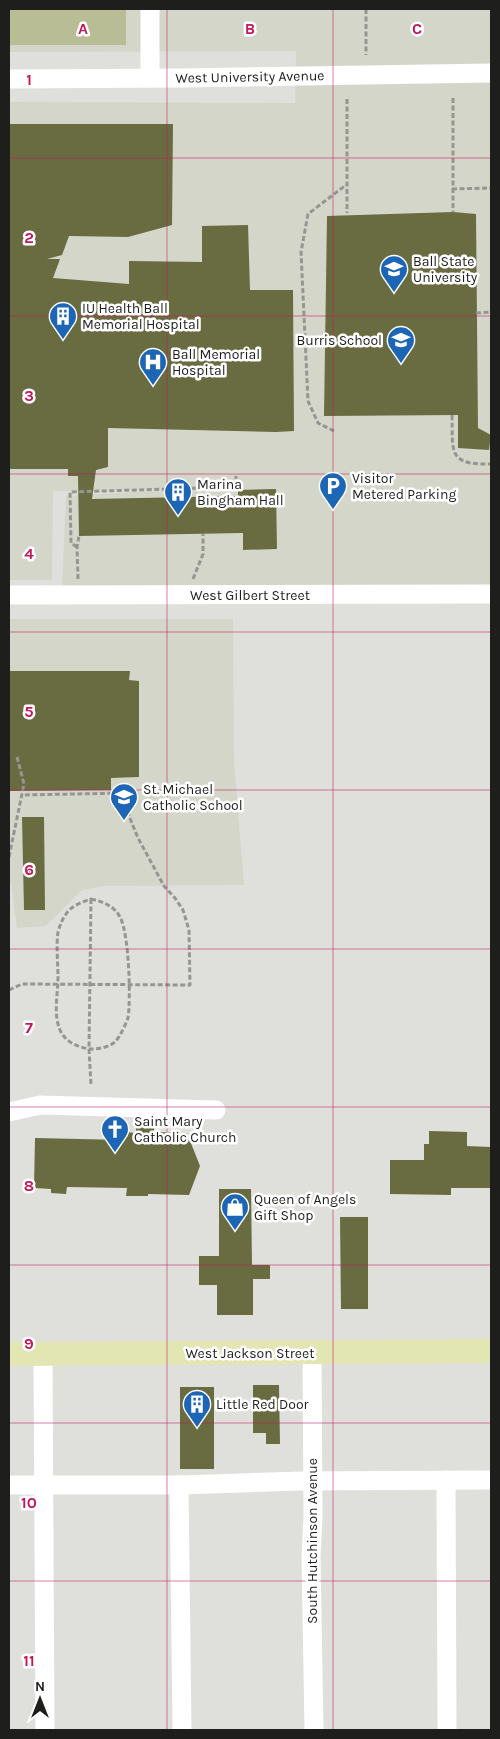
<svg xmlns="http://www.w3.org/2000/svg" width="500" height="1739" font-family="Karla,sans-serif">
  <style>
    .built { fill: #d5d6ca }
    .green { fill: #b9bd95 }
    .building { fill: #686c40 }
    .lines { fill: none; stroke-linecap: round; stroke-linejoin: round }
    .path { stroke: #959692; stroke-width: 3; stroke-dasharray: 5 2.5; stroke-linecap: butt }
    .minor { stroke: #fff; stroke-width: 19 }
    .major { stroke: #e2e6b3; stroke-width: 24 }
    .grid { fill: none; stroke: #c2185b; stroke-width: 1; stroke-opacity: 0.55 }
    .labels { text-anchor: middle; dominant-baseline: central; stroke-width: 5; stroke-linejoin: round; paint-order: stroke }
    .street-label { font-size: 14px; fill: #1e1e1d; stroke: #fff }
    .poi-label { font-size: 14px; fill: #1e1e1d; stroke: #fff; text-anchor: start }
    .grid-label { font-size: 16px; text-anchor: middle; font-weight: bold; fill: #c2185b; stroke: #fff; stroke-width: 5; stroke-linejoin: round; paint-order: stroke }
  </style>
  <rect width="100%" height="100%" fill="#dfe0db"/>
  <g class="built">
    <path d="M9,9H491V588L62,589L66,496L201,488L103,491H53L52,580H9V102L295,103L296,51L9,52Z"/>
    <path d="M9,619H233L234,760L244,885L106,886L82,890L46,926L17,928L11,883L9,882Z"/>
  </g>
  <rect class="green" x="9" y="9" width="117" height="36"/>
  <g class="building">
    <path d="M9,124H173L172,225L128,237L69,236L62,255L47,259H60L53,278L129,284V261L202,262V226L248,225L250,290H293L294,431L276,432L108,428V467L96,470L92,499L238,496V490L276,489L277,549L243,550V533L79,536L78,476H68V469H9Z"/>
    <path d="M453,212L476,214L478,428L491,435L489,450L458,448V415L324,416L327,216Z"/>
    <path d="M9,671H130L129,680L139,681V777L111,778V790L9,791Z"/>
    <path d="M22,817H44L45,910H24Z"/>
    <path d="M136,1125L154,1126V1132L187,1133L200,1166L189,1195L148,1194V1196H126L127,1188L67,1187L66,1194L51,1193V1189L34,1188L35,1138L124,1140L125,1132L136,1133Z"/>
    <path d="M429,1131L467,1132V1146L491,1147V1188H451V1195L390,1194V1160H424V1144H429Z"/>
    <path d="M219,1189H251L252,1265H270V1279H253V1315H217V1285H199V1256H219Z"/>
    <path d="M340,1217H368V1309H341Z"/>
    <path d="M253,1385H279L280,1444H266V1433H253Z"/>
    <rect x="180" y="1387" width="34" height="82"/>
  </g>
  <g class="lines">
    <g class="path">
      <path d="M366,9V55"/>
      <path d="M453,98V212"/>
      <path d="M347,99V213"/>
      <path d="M452,189L491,188"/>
      <path d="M476,313L491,312"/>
      <path d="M452,415C453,452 447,465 491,464"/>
      <path d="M334,431L318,423L308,401L301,252L308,214L346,185"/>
      <path d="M77,547L71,543L70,492L236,487V476"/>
      <path d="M78,579L77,547L79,536"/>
      <path d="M193,579L203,554V534"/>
      <path d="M9,857L24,784L17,757"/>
      <path d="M91,899C104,902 115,906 121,919C129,937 131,998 128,1018C126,1024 120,1036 116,1041C110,1047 99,1049 91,1049C79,1048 65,1042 60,1030C53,1013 58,995 58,977C58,963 56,946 58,932C60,925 62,920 66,914C71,906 82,902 91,899Z"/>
      <path d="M91,899L89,1049L91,1085"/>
      <path d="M9,990L22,984L190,985L189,930L183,910L175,898L164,886L138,838L129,816L127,793L22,795"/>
    </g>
    <g class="minor">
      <path d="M150,9V78"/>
      <path d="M9,79L183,78L491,73"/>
      <path d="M9,595L491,594"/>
      <path d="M9,1112L40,1105L216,1110"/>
      <path d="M312,1352L313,1517L311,1557L314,1730"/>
      <path d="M43,1354L45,1730"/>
      <path d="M446,1480L447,1730"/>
      <path d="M9,1485H179L301,1481L491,1480"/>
      <path d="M179,1485L182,1730"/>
    </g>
    <path class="major" d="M9,1354L491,1351"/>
  </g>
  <path class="grid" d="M167,9V1730M333,9V1730M9,158H491M9,316H491M9,474H491M9,632H491M9,790H491M9,949H491M9,1107H491M9,1265H491M9,1423H491M9,1581H491"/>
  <defs>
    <g id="university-pin" transform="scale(1.4375)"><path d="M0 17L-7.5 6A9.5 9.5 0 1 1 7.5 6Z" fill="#1d66b6" stroke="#fff"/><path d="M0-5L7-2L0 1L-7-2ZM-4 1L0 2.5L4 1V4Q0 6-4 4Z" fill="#fff"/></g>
    <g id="building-pin" transform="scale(1.4375)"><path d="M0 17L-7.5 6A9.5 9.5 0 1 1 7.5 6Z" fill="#1d66b6" stroke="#fff"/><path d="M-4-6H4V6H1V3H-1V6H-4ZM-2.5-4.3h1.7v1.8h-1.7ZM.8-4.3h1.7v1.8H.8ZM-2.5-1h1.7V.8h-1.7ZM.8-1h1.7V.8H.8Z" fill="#fff"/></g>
    <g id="school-pin" transform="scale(1.4375)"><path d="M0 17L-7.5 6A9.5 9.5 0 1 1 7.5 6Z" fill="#1d66b6" stroke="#fff"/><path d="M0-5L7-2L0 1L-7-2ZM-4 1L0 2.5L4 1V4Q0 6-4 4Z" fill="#fff"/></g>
    <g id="hospital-pin" transform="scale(1.4375)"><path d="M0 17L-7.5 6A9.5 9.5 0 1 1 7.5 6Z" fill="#1d66b6" stroke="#fff"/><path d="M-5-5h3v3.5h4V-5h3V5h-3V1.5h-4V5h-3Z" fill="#fff"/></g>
    <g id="parking-pin" transform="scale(1.4375)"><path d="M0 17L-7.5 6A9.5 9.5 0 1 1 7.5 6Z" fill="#1d66b6" stroke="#fff"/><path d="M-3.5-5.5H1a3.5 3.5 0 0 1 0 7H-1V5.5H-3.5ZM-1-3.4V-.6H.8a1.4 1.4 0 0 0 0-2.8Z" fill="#fff"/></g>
    <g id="church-pin" transform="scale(1.4375)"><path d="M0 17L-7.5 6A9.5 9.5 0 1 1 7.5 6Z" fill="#1d66b6" stroke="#fff"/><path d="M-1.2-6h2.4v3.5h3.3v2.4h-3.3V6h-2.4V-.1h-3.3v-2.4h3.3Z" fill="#fff"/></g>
    <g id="shop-pin" transform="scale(1.4375)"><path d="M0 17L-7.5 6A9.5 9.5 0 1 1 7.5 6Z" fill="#1d66b6" stroke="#fff"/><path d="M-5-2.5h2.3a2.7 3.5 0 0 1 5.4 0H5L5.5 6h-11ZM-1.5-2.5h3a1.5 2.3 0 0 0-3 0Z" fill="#fff"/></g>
  </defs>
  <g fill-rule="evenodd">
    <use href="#university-pin" x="394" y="269"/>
    <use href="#building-pin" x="63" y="316"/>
    <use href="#school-pin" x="401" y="340"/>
    <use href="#hospital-pin" x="153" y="362"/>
    <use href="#parking-pin" x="333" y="486"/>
    <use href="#building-pin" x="178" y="492"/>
    <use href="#school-pin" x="124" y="797"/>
    <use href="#church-pin" x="115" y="1129"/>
    <use href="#shop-pin" x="235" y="1207"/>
    <use href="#building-pin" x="197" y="1404"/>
  </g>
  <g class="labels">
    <g class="street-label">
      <text transform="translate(250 77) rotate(-1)">West University Avenue</text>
      <text x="250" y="595">West Gilbert Street</text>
      <text x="250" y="1353">West Jackson Street</text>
      <text transform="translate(312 1541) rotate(-90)">South Hutchinson Avenue</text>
    </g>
    <g class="poi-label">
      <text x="413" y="261">Ball State<tspan x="413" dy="16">University</tspan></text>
      <text x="82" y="308">IU Health Ball<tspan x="82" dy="16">Memorial Hospital</tspan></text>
      <text x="382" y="340" text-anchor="end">Burris School</text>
      <text x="172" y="354">Ball Memorial<tspan x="172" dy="16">Hospital</tspan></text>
      <text x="352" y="478">Visitor<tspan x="352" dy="16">Metered Parking</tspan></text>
      <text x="197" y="484">Marina<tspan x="197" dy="16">Bingham Hall</tspan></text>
      <text x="143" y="789">St. Michael<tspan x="143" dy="16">Catholic School</tspan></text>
      <text x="134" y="1121">Saint Mary<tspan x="134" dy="16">Catholic Church</tspan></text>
      <text x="254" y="1199">Queen of Angels<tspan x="254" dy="16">Gift Shop</tspan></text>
      <text x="216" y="1404">Little Red Door</text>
    </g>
  </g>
  <g class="grid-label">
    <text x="83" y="34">A</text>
    <text x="250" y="34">B</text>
    <text x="417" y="34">C</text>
    <text x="29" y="85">1</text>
    <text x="29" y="243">2</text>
    <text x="29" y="401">3</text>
    <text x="29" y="559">4</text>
    <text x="29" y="717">5</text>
    <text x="29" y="875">6</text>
    <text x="29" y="1033">7</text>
    <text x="29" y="1191">8</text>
    <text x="29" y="1349">9</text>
    <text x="29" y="1508">10</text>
    <text x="29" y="1666">11</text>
  </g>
  <rect width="500" height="1739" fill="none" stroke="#1e1e1d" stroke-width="20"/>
  <g transform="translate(40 1699)" stroke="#ffffff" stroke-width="4" paint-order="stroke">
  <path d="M0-4L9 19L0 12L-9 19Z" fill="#1e1e1d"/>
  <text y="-8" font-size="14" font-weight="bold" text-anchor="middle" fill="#1e1e1d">N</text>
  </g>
</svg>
